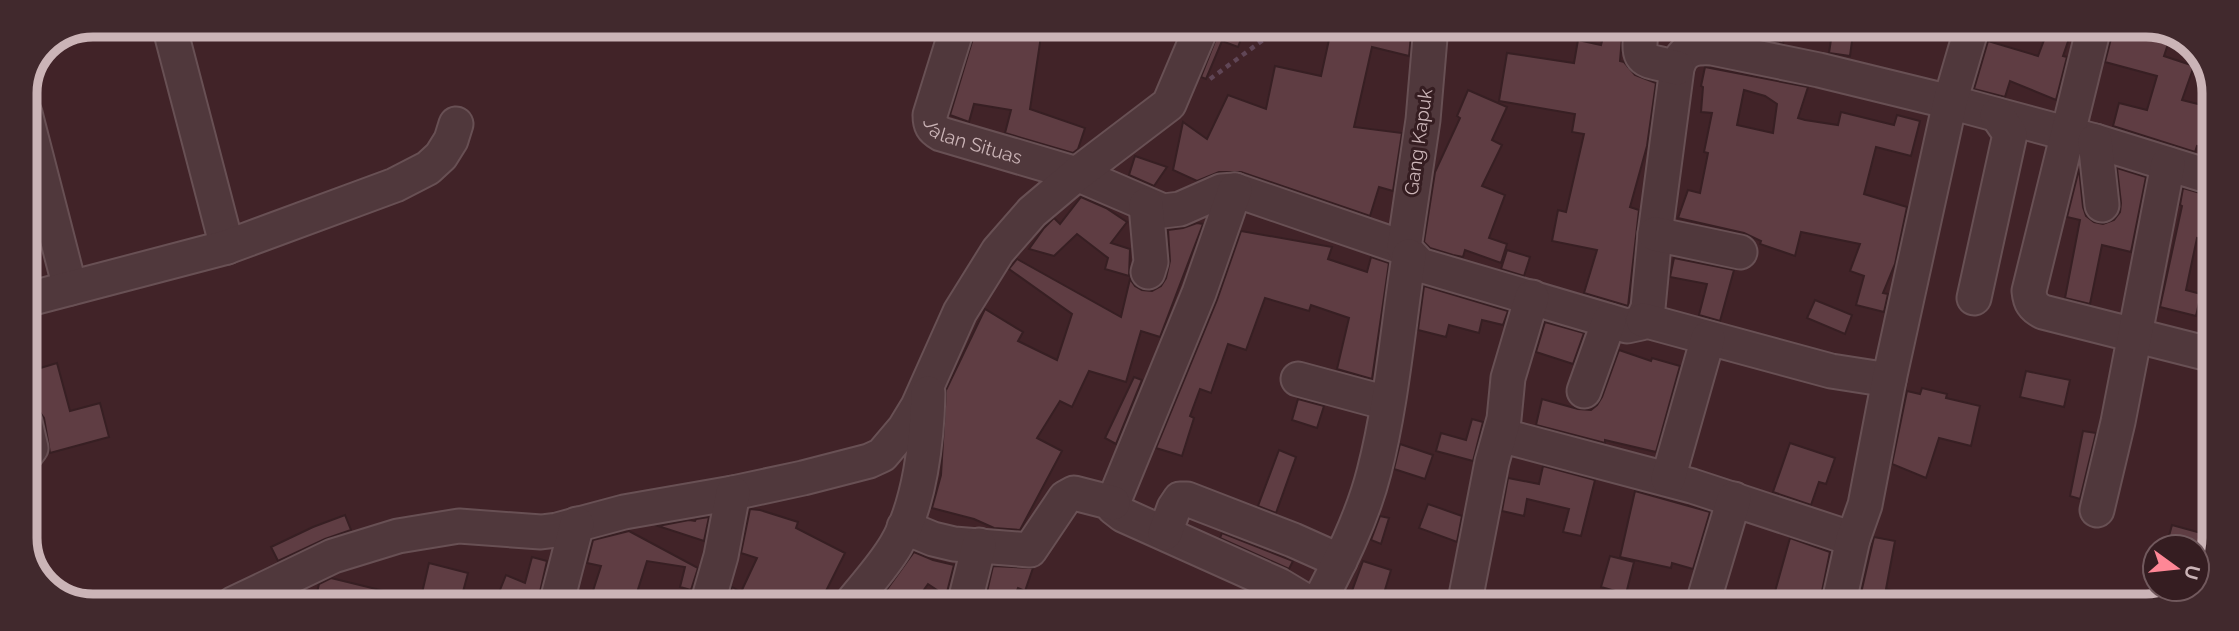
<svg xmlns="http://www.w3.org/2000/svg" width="2239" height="631" font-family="Raleway,sans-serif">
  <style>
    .building { fill: #5f3d43; stroke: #371f23; stroke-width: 2; fill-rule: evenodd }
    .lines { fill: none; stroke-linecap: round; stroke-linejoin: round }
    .minor-casing { stroke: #685054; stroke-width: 37 }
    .path { stroke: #604656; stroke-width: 4.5; stroke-dasharray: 5 5; stroke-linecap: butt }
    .minor { stroke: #50383c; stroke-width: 33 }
    .labels { text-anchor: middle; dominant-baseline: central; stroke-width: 6; stroke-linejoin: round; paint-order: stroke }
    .street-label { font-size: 19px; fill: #cbb4b7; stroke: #351d21 }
    .rim { fill: none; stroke: #cbb4b7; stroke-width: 9 }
  </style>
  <rect width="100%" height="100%" fill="#412328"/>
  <g class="building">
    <path d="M977,25L1020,37L1021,25L1041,26L1040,43L1030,109L1085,128L1078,149L1073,153L1005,133L1011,110L974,104L969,122L950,115Z"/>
    <path d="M1221,26H1246L1238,47L1222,41L1206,79L1201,77Z"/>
    <path d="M1332,26H1412L1409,56L1372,47L1354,127L1402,133L1393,191L1379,187L1370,216L1241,172H1219L1197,181L1173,170L1183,122L1207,139L1228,95L1266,109L1275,66L1321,76Z"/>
    <path d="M1606,26H1623L1620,61L1624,62L1635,75L1656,83L1647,146L1630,207L1639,210L1628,306L1584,293L1597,250L1552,241L1558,210L1566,212L1584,134L1572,132L1575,114L1499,101L1507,53L1574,63L1578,40L1601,45Z"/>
    <path d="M1713,26H1788L1783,43L1713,29Z"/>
    <path d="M1833,26H1854L1850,56L1829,53Z"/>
    <path d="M2049,27H2073L2063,56L2067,57L2056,100L2010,81L2005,97L1974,89L1988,41L2038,56Z"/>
    <path d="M2114,27H2164L2172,32L2164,56L2194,66L2182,100L2214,108V151L2197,146L2195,152L2113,126L2119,103L2147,110L2157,76L2105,62Z"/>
    <path d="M1705,67L1808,87L1798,118L1805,120L1838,125L1841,112L1894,125L1897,115L1920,121L1911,156L1876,147L1864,194L1907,207L1895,264L1883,293L1888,294L1884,312L1856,305L1864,276L1850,271L1860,244L1801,232L1795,256L1760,244L1761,241L1744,233L1678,218L1688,190L1700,193L1708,153L1704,152L1712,113L1701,112L1703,87L1701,86ZM1744,90L1765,96L1777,104L1773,133L1737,125Z"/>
    <path d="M1468,90L1507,107L1492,140L1502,145L1482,186L1505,195L1489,238L1507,244L1501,263L1465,250L1463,257L1453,255L1430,248L1424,242L1435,172L1460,118L1457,116Z"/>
    <path d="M1135,156L1167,167L1154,186L1129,175Z"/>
    <path d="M2117,168L2146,177L2131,252L2102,245L2090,304L2065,298L2080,220L2067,217L2079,169L2083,207L2086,216L2094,222L2103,224L2114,220L2120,212L2121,203Z"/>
    <path d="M2183,188L2214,197V243L2197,238L2186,290L2201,294L2196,316L2160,307L2182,206L2180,205Z"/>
    <path d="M1081,197L1106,208L1127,222L1111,243L1130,249L1129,276L1105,269L1108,258L1077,234L1054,256L1029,249L1044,228L1054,218L1060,224Z"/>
    <path d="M1197,223L1203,224L1160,337L1141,331L1126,382L1089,371L1072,407L1060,401L1037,438L1062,451L1020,530L994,528L974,519L932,508L941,475L946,390L985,309L1023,332L1018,341L1057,360L1072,314L1009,269L1017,259L1121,317L1130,279L1135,286L1142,290L1152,291L1161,286L1166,278L1170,261L1168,230L1183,228Z"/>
    <path d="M1241,231L1332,247L1328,259L1367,272L1371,257L1389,263L1372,379L1337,369L1349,318L1311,305L1309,311L1265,298L1246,350L1228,344L1211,393L1200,389L1190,416L1194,418L1182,456L1156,448L1217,300Z"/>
    <path d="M1507,250L1530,257L1524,276L1501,269Z"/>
    <path d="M1674,258L1734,270L1720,321L1699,315L1707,284L1670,277Z"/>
    <path d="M1424,286L1508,311L1503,325L1482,320L1479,333L1449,325L1446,337L1418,330Z"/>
    <path d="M1815,300L1852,315L1845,334L1807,318Z"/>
    <path d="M1545,322L1584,333L1573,364L1536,352Z"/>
    <path d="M1619,350L1651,361L1652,358L1680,366L1656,452L1605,440V443L1536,425L1542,399L1578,409L1591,410L1597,405L1602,397Z"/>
    <path d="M57,363L70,411L100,403L109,437L50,453L44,418L36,407L27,372Z"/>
    <path d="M2026,371L2070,380L2064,407L2020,397Z"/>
    <path d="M1134,377L1142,380L1116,444L1105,438Z"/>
    <path d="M1922,388L1947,394L1946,398L1980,406L1971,446L1939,438L1926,478L1892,464L1907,391L1920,394Z"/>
    <path d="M1298,399L1324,406L1317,428L1292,420Z"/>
    <path d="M1472,419L1483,422L1473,461L1436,451L1441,433L1466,440Z"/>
    <path d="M2083,431L2096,433L2080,499L2070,496Z"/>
    <path d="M1790,443L1835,458L1826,484L1819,482L1811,505L1773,492Z"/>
    <path d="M1400,444L1433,455L1425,479L1394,469Z"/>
    <path d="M1279,450L1296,457L1276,513L1258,506Z"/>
    <path d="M1543,466L1595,480L1581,536L1563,532L1569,509L1527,499L1524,516L1502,511L1508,478L1539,484Z"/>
    <path d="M1635,491L1710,512L1693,569L1672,563L1671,568L1620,557Z"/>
    <path d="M1428,504L1462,516L1457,542L1419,528Z"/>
    <path d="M750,509L760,510L798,522L796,528L845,553L819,605H727L732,587L741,592L757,558L741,553Z"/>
    <path d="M345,515L351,530L325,539L278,561L271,547L313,527Z"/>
    <path d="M1380,516L1389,518L1381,544L1371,540Z"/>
    <path d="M709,517L704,541L658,526L689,520L695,521L696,519Z"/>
    <path d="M2172,525L2212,536V547H2166Z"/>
    <path d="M629,531L698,568L691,590L680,587L685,567L647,561L633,605H625L592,594L601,566L587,563L593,540Z"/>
    <path d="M1222,533L1293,561L1289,569L1220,538Z"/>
    <path d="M1874,537L1895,541L1886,589L1894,591L1891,606H1858Z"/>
    <path d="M1790,538L1830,552L1819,606H1771Z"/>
    <path d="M914,552L933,560L954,565L946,596L928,584L913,605H899L883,595Z"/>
    <path d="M1610,556L1634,562L1626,594L1601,587Z"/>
    <path d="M532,557L547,561L537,605H494L506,575L525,583Z"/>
    <path d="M1363,561L1391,570L1381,603L1352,591Z"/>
    <path d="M429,563L468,573L460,603L422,593Z"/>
    <path d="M993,566L1033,568L1025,591L1018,588L1011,605H984Z"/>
    <path d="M331,578L413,598L412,605H314L319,584Z"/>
  </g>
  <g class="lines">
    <g class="minor-casing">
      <g id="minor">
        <path d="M169,25L227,247"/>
        <path id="s1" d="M958,25L930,115C930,125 932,129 941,134L1077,174L1163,211L1180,209L1221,191L1235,190L1404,248"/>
        <path d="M1431,26L1423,120L1404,248L1420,265L1627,326L1641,323L1648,308L1655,234L1677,68C1682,50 1693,47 1712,48L1819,70L1950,102L2095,141L2214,178"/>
        <path d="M1642,26C1636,66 1642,58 1677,68"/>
        <path d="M2094,27L2029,291C2030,302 2033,307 2043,312L2213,355"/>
        <path d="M25,113L70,288"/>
        <path d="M2095,141L2102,205"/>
        <path d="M1235,190L1199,293L1113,503L1114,508L1123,515L1279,585L1314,606"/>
        <path d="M1146,205L1151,262L1148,272"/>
        <path d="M1655,234L1740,252"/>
        <path d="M1974,298L2010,134L1997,115"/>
        <path d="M25,300L227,247L395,185L428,168L441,156L451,140L456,124"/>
        <path d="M1643,320L1831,371L1889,380"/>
        <path d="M1298,379L1387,403"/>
        <path d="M1584,391L1609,321"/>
        <path d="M25,422L31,448L25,456"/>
        <path d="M1500,435L1692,486L1853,539"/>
        <path d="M1668,479L1708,338"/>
        <path d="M2097,510L2118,422L2168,164"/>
        <path d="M904,527L933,539L954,544L1030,550L1065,498L1074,493L1113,503"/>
        <path d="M1165,533L1174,508L1180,499H1187L1293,540L1340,561"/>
        <path d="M233,604L333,556L398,536L459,526L541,532L557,530L624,512L733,493L803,478L869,461L882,455L904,429L918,406L960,312L998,251L1032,212L1077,174L1169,104L1202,26"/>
        <path d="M556,605L577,524"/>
        <path d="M707,605L721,556L733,493"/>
        <path d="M850,605C865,586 883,567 896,545C920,504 927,440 928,393"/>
        <path d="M964,605L979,545"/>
        <path d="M1317,606C1339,564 1362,519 1374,472C1392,403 1398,326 1409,256"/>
        <path d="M1464,606L1492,462L1504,419L1508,378L1532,297"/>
        <path d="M1702,606L1734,499"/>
        <path d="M1838,606L1853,539L1865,505L1889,380L1950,102L1972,27"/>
      </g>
    </g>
    <path class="path" d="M1210,79L1282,26"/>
    <use href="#minor" class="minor"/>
  </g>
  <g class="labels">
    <g class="street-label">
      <text stroke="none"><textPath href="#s1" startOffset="150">Jalan Situas</textPath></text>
      <text transform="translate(1418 142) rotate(-82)">Gang Kapuk</text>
    </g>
  </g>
  <path d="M0 0H2239V631H0ZM93 37H2146A56 56 0 0 1 2202 93V538A56 56 0 0 1 2146 594H93A56 56 0 0 1 37 538V93A56 56 0 0 1 93 37Z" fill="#41292d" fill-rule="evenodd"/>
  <path class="rim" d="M93 37H2146A56 56 0 0 1 2202 93V538A56 56 0 0 1 2146 594H93A56 56 0 0 1 37 538V93A56 56 0 0 1 93 37Z"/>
  <g transform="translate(2176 568) rotate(105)"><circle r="33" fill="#351d21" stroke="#71595d" stroke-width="2"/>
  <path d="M0-5L12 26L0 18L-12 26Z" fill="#fe8796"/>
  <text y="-10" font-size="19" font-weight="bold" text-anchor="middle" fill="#cbb4b7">U</text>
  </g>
</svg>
